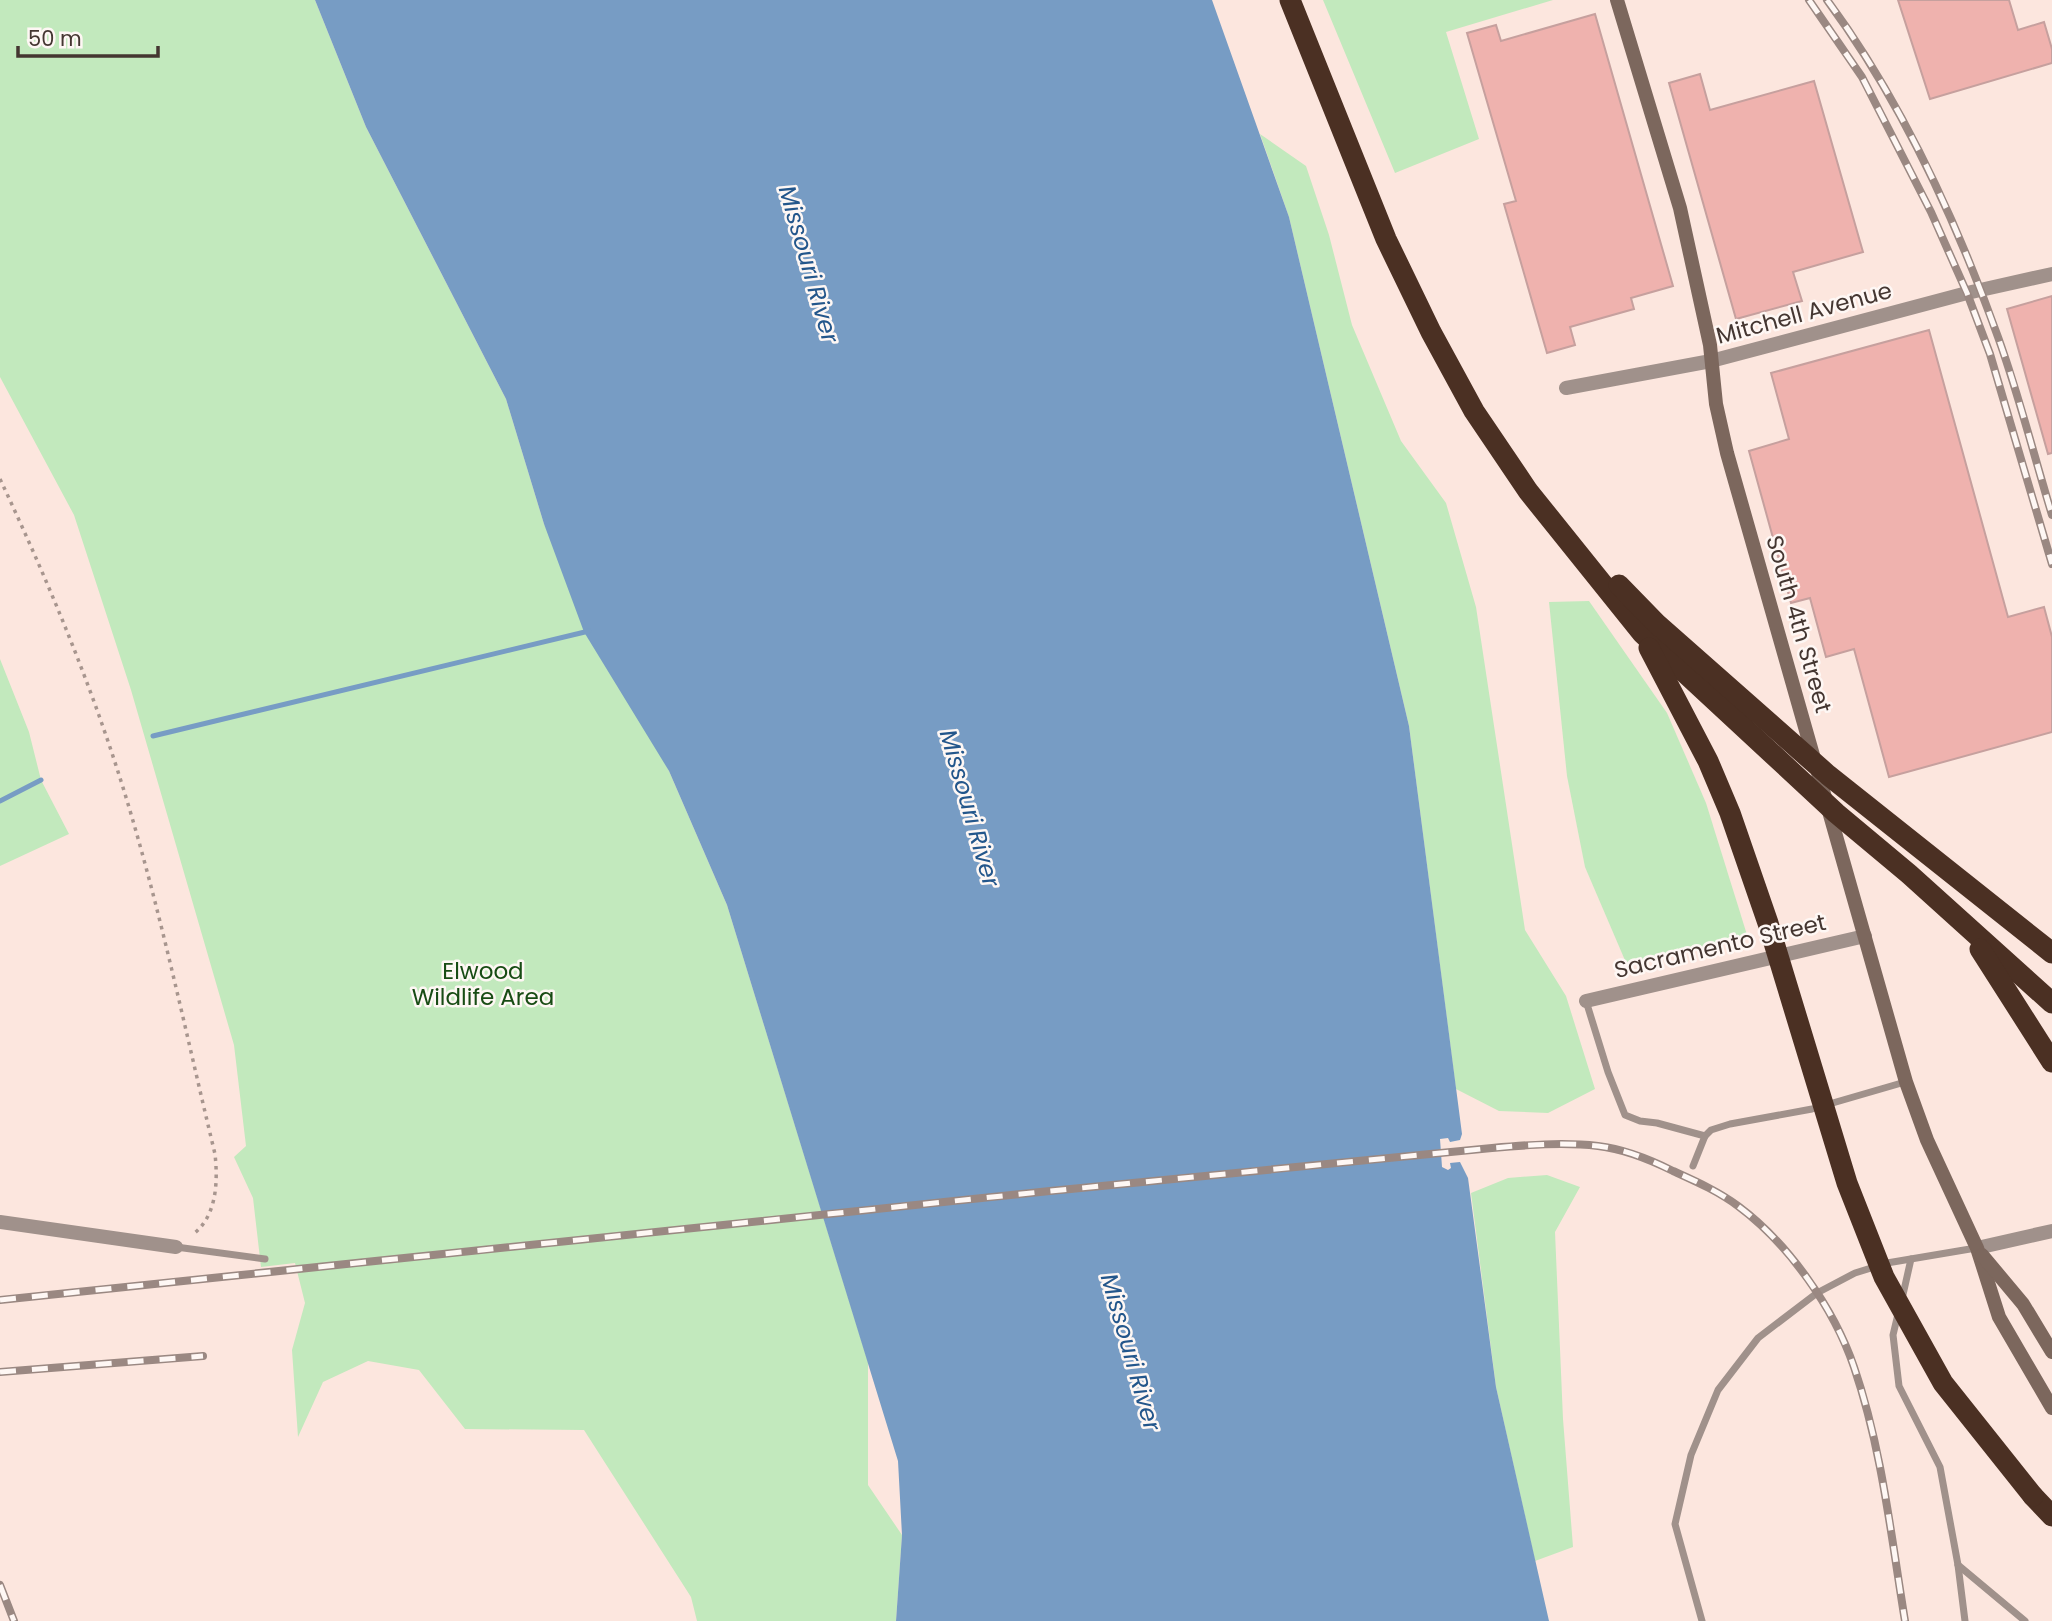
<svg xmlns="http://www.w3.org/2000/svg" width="2052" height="1621" font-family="Poppins,sans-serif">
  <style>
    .green { fill: #c2e9bd }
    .water { fill: #779cc4 }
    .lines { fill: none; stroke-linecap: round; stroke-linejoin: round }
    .stream { stroke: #779cc4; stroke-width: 5 }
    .building { fill: #efb2ae; stroke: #c6a09e; stroke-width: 2 }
    .path { stroke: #a7958e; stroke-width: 3.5; stroke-dasharray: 3.5 5; stroke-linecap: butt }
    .lane { stroke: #a0918b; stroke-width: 7 }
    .street { stroke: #a0918b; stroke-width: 14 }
    .secondary { stroke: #7c675d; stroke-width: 14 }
    .highway { stroke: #4b3023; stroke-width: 21 }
    .rail-casing { stroke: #9a8882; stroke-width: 8 }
    .rail { stroke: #fef7f4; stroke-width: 5; stroke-dasharray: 16; stroke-linecap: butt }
    .highway-bridge { stroke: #4b3023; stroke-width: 21 }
    .labels { text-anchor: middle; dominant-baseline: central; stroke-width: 5; stroke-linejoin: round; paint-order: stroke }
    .street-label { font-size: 23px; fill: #443631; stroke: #fef7f4 }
    .park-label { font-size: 23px; fill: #184c14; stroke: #fef7f4 }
    .water-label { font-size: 24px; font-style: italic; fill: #23568b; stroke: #fef7f4 }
  </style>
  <rect width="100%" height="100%" fill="#fce6de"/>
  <g class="green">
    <path d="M0,0H315L366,127L506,399L544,524L669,771L727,905L868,1362V1485L902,1535L896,1621H697L691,1597L584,1430L465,1429L419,1370L368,1361L323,1382L298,1437L292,1350L305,1303L295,1263L261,1267L253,1198L234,1157L246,1146L234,1045L131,690L74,515L0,377Z"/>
    <path d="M1323,0H1553L1446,32L1479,139L1395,173Z"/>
    <path d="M1260,134L1306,166L1329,235L1352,325L1401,441L1446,503L1476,607L1525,930L1566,996L1595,1089L1548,1113L1499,1111L1456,1089L1409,726L1289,217Z"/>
    <path d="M1589,601L1667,713L1706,803L1748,938L1627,965L1585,867L1567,776L1549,602Z"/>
    <path d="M0,659L29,732L41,780L69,834L0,866Z"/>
    <path d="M1547,1175L1580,1187L1555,1232L1563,1419L1573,1547L1535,1561L1496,1387L1471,1193L1508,1178Z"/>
  </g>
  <path class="water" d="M315,0H1212L1289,217L1409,726L1462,1134L1460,1140L1450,1142L1448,1138L1440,1139L1442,1167L1448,1170L1451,1168L1450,1163L1460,1162L1468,1178L1496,1387L1549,1621H896L902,1535L898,1461L727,905L669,771L584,632L544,524L506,399L366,127Z"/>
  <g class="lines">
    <g class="stream">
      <path d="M153,736L589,631"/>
      <path d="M0,801L41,780"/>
    </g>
  </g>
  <g class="building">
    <path d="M1898,0H2009L2018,30L2044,22L2052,49V63L1930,99Z"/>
    <path d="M1595,14L1673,286L1631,298L1634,309L1570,327L1575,345L1547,353L1504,204L1516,201L1467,33L1496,25L1501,41Z"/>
    <path d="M1700,74L1710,110L1814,81L1863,252L1793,272L1802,301L1736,319L1669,83Z"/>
    <path d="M2052,296V453L2048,454L2007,309Z"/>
    <path d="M1929,330L2008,617L2044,607L2052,637V732L1889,777L1854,649L1826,657L1810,598L1791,603L1749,451L1789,439L1771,373Z"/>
  </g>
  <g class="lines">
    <path class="path" d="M0,479C48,581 92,686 125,794C161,912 186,1034 215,1154C218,1182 217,1217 192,1235"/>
    <g class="lane">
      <path d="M1586,1001L1608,1072L1625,1115L1640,1121L1657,1123L1705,1136"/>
      <path d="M1693,1166L1705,1136L1711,1130L1730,1124L1812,1109L1905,1082"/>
      <path d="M176,1247L265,1259"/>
      <path d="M1902,1299L1911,1259"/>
      <path d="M1898,1314L1893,1335L1899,1386L1940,1467L1958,1565L1965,1621"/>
      <path d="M1958,1565L2025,1621"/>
      <path d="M1702,1621L1675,1524L1691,1455L1718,1390L1758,1338L1817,1293L1855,1273L1887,1263L1976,1248"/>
    </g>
    <g class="street">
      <path d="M1566,388L1711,361L1967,293L2052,274"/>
      <path d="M1586,1001L1865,936"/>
      <path d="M0,1222L176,1247"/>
      <path d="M1977,1248L2052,1231"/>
    </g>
    <g class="secondary">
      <path d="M1617,0L1680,208L1710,345L1716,404L1727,453L1906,1082L1927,1140L1977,1248L1999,1317L2052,1408"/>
      <path d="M1982,1255L2023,1304L2052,1352"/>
    </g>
    <path class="highway" d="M2033,1496L2052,1516"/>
    <g class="rail-casing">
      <g id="rail">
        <path d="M1809,0L1862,77L1931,212L1967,293L1990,354L2052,564"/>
        <path d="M1827,0C1901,100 1956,220 1998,337C2019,395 2034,456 2052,515"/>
        <path d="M0,1300L1050,1191L1492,1148C1527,1145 1563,1142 1598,1146C1624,1149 1649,1159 1673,1171C1695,1181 1718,1191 1738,1206C1788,1243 1834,1308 1854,1367C1882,1449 1891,1536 1905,1621"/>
        <path d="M0,1372L203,1356"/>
        <path d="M0,1585L14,1621"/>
      </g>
    </g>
    <use href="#rail" class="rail"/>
    <g class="highway-bridge">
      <path d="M1290,0L1386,239L1431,332L1474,411L1528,491L1642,633L1836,813L1909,874L2052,1003"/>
      <path d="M1619,585L1656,623L1828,775L2052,953"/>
      <path d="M1649,648L1708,761L1730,813L1768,923L1847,1183L1884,1277L1943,1383L2033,1496"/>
      <path d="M1980,949L2052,1062"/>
    </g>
  </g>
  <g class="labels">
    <g class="street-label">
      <text transform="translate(1804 313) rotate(-15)">Mitchell Avenue</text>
      <text transform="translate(1799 624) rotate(74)">South 4th Street</text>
      <text transform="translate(1720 946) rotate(-13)">Sacramento Street</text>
    </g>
    <g class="park-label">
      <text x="483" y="971">Elwood<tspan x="483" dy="26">Wildlife Area</tspan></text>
    </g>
    <g class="water-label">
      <text transform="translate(809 264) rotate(74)">Missouri River</text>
      <text transform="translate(970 808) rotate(74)">Missouri River</text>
      <text transform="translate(1131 1352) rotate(74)">Missouri River</text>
    </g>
  </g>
  <path d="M18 46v10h140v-10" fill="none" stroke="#443631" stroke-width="3.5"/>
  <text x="28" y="46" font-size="21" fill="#443631" stroke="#fef7f4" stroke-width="5" paint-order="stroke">50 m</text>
</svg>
